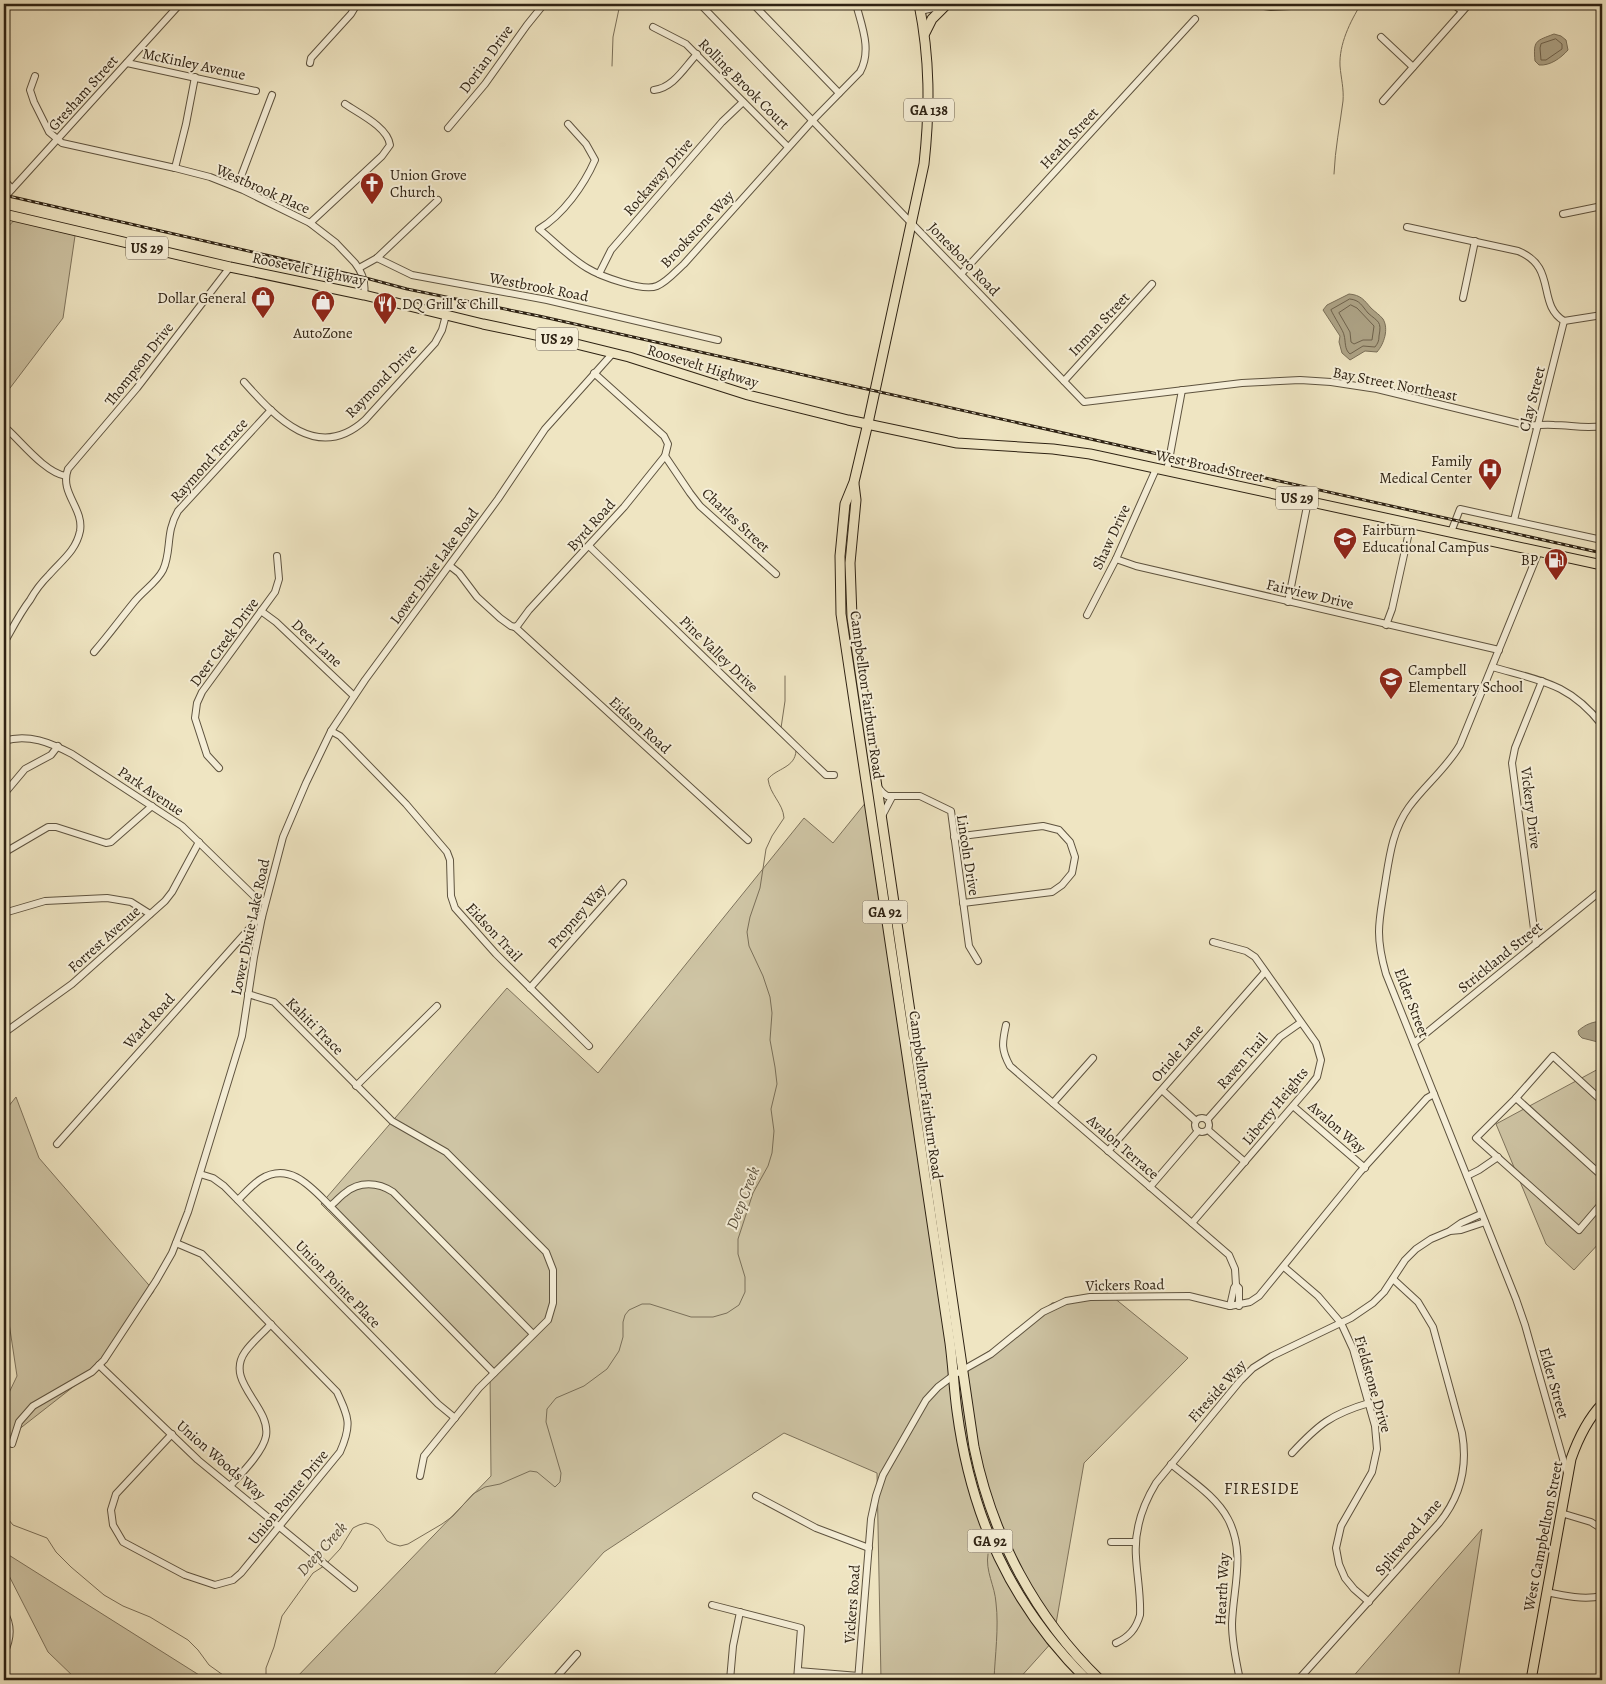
<svg xmlns="http://www.w3.org/2000/svg" width="1606" height="1684" font-family="Alegreya,serif">
  <style>
    .green { fill: #cec4a4; stroke: #7e735c }
    .water { fill: #ada386; stroke: #7a6f58 }
    .lines { fill: none; stroke-linecap: round; stroke-linejoin: round }
    .shore { stroke: #6e624c; stroke-width: 1 }
    .stream { stroke: #7a6f58; stroke-width: 1 }
    .minor-casing { stroke: #5e533f; stroke-width: 8 }
    .major-casing { stroke: #2e2213; stroke-width: 11 }
    .minor { stroke: #f5eed7; stroke-width: 6 }
    .major { stroke: #efe5c2; stroke-width: 9 }
    .rail-casing { stroke: #2e2213; stroke-width: 3 }
    .rail { stroke: #f5eed7; stroke-width: 1; stroke-dasharray: 4; stroke-linecap: butt }
    .labels { text-anchor: middle; dominant-baseline: central; stroke-width: 4; stroke-linejoin: round; paint-order: stroke }
    .shield { fill: #f5eed7; stroke: #6a5f4e; stroke-width: 1 }
    .shield-label { font-size: 14px; font-weight: bold; fill: #2e2213 }
    .street-label { font-size: 15px; fill: #2e2213; stroke: #f5eed7 }
    .poi-label { font-size: 15px; fill: #2e2213; stroke: #f5eed7; text-anchor: start }
    .water-label { font-size: 16px; font-style: italic; fill: #5a4f3b; stroke: #f5eed7 }
    .neighbourhood-label { font-size: 16px; letter-spacing: 1px; fill: #2e2213; stroke: #f5eed7 }
  </style>
  <rect width="100%" height="100%" fill="#efe5c2"/>
  <filter id="stains"><feTurbulence type="fractalNoise" baseFrequency=".004" numOctaves="4"/><feColorMatrix values="0 0 0 0 .2 0 0 0 0 .09 0 0 0 0 .02 0 0 0 .5 -.17"/></filter>
  <radialGradient id="worn" r=".72"><stop offset=".6" stop-color="#630" stop-opacity="0"/><stop offset="1" stop-color="#630" stop-opacity=".3"/></radialGradient>
  <g class="green">
    <path d="M18,216L76,229L63,318L4,396V231Z"/>
    <path d="M875,791L889,880L955,1373L1016,1334L1052,1303L1108,1293L1188,1358L1084,1463L1053,1641L1018,1680H881L877,1473L784,1433L604,1552L489,1680H294L491,1476L490,1372L321,1204L507,988L598,1073L804,818L833,843Z"/>
    <path d="M1602,1067V1240L1574,1270L1546,1244L1496,1124Z"/>
    <path d="M16,1097L39,1158L154,1291L96,1369L4,1441V1400L7,1397L17,1376L6,1303L4,1299V1112Z"/>
    <path d="M1482,1529L1458,1680H1350Z"/>
    <path d="M4,1552L207,1680H77L48,1652L4,1566Z"/>
  </g>
  <g class="water">
    <path d="M1554,34L1561,36L1566,40L1568,50C1561,58 1550,66 1539,65L1535,61C1533,40 1536,41 1554,34Z"/>
    <path d="M1349,294C1361,295 1364,300 1371,308C1375,312 1380,315 1383,319C1389,329 1384,344 1377,352L1365,351L1350,360L1342,353L1339,342L1340,336L1323,310L1327,305Z"/>
    <path d="M1602,1021V1043L1582,1038L1579,1035L1578,1031C1586,1024 1592,1022 1602,1021Z"/>
    <path d="M4,1323C12,1332 8,1360 4,1370Z"/>
  </g>
  <g class="lines">
    <g class="shore">
      <path d="M1556,39L1562,44V49L1546,60H1541L1540,48L1541,44Z"/>
      <path d="M1350,299C1360,300 1362,306 1368,313C1378,322 1382,321 1379,336C1379,341 1378,343 1375,347L1363,346L1350,354C1344,349 1346,342 1344,335C1344,332 1333,315 1331,310Z"/>
      <path d="M1351,305L1357,308L1374,326L1372,340H1363L1354,344L1351,342L1350,332L1339,313Z"/>
    </g>
    <g class="stream">
      <path d="M612,66L613,37L620,4"/>
      <path d="M1334,174C1335,149 1340,125 1343,101C1344,89 1341,78 1340,66C1339,44 1350,22 1361,4"/>
      <path d="M781,728L785,701V676"/>
      <path d="M4,1514L13,1525L47,1538L56,1552L71,1567L104,1595L123,1606L150,1617L188,1640L198,1650L209,1665L230,1680"/>
      <path d="M988,1554C985,1571 995,1586 996,1603C999,1628 995,1655 994,1680"/>
      <path d="M327,1563L340,1549L353,1528L359,1525L366,1523L373,1525L379,1529L387,1541L393,1544L400,1546L408,1544L442,1524L453,1516L473,1494L485,1487L500,1484L530,1471L537,1472L555,1487L560,1482L561,1473L546,1422L547,1409L556,1398L584,1386L607,1369L619,1351L623,1337V1322L625,1315L629,1310L642,1304H650L691,1317H713L727,1313L739,1305L745,1292V1277L738,1254V1239L753,1193L768,1166L772,1153L774,1131L771,1109L777,1084L775,1067L770,1040L772,1013L770,997L763,976L749,946L747,932L750,917L760,888L766,849L772,836L784,818C783,803 770,795 768,779C777,768 795,768 796,751"/>
      <path d="M266,1680V1668L274,1647L282,1616L313,1573L324,1566"/>
    </g>
    <g class="minor-casing">
      <g id="minor">
        <path d="M700,4L1084,402L1242,383L1300,380L1331,382L1377,389L1525,425C1535,426 1544,424 1554,425C1570,425 1585,429 1602,426"/>
        <path d="M753,4L839,93"/>
        <path d="M1250,4L1271,7L1291,6V4"/>
        <path d="M1453,4L1462,11"/>
        <path d="M920,11L951,4"/>
        <path d="M653,27L686,44L788,147"/>
        <path d="M1381,37L1413,67"/>
        <path d="M127,63L256,91"/>
        <path d="M310,63L311,58L351,14L357,4"/>
        <path d="M35,76L30,90L34,102L49,132L62,143L175,168L210,177L243,190L310,223L336,243L355,263C362,272 366,283 364,295"/>
        <path d="M654,90C673,88 684,68 697,54"/>
        <path d="M1383,101L1469,4"/>
        <path d="M568,124L586,144L595,160C584,185 563,215 539,229C555,242 570,258 587,268C600,276 643,292 657,286C667,282 676,271 684,264L813,120L860,72C872,50 862,27 856,4"/>
        <path d="M448,128L485,84L527,25L544,4"/>
        <path d="M175,168L186,124L195,77"/>
        <path d="M4,180L12,189"/>
        <path d="M237,187L272,95"/>
        <path d="M4,198L180,4"/>
        <path d="M1563,214L1602,206"/>
        <path d="M310,223L382,156L390,145C388,127 358,113 345,104"/>
        <path d="M1407,227L1518,251C1558,267 1536,304 1564,321"/>
        <path d="M377,258L412,275L547,300L718,340"/>
        <path d="M359,268L377,258L438,200"/>
        <path d="M599,274L611,250L722,122L743,102"/>
        <path d="M961,274L1195,19"/>
        <path d="M1463,298L1475,241"/>
        <path d="M1564,321L1602,315"/>
        <path d="M1064,381L1152,284"/>
        <path d="M244,382C276,418 318,463 365,420L435,343L442,330L446,315"/>
        <path d="M8,430C23,444 46,473 66,476"/>
        <path d="M665,456L690,493L700,506L776,574"/>
        <path d="M1167,471L1182,390"/>
        <path d="M1514,520L1564,321"/>
        <path d="M1451,532L1460,509L1602,540"/>
        <path d="M1601,540L1602,528"/>
        <path d="M589,546L805,755L826,775H834"/>
        <path d="M1539,551L1460,745C1446,769 1425,785 1409,807C1391,832 1389,861 1384,890C1382,904 1379,918 1379,932C1379,946 1382,960 1386,974L1516,1299L1525,1325L1567,1473"/>
        <path d="M1116,559L1136,566L1499,650"/>
        <path d="M450,566L459,573L477,597L500,618L511,626L515,627L518,625L529,610L624,507L665,456L668,444L664,436L594,373"/>
        <path d="M1288,602L1308,501"/>
        <path d="M261,611L276,622L354,696"/>
        <path d="M1087,615L1116,559L1156,469"/>
        <path d="M1386,625L1392,609L1411,523"/>
        <path d="M515,627L748,840"/>
        <path d="M4,643C12,629 20,613 30,600C35,591 42,582 49,575C61,561 76,551 80,531C84,508 59,493 68,469L137,388L230,267"/>
        <path d="M94,652C108,636 121,618 135,601C143,591 157,582 163,570C172,551 165,533 178,511L271,410"/>
        <path d="M1492,667C1541,681 1569,683 1602,725"/>
        <path d="M331,731L340,736L406,804L447,852L450,860L451,896L455,908L496,954L589,1046"/>
        <path d="M4,741C28,733 51,743 72,754L182,826L255,897L265,902"/>
        <path d="M219,768L207,755L195,718L197,703L202,692L275,592L279,579L277,556"/>
        <path d="M877,786L883,793L887,796H920L951,811L969,946L978,961"/>
        <path d="M4,794L25,769L51,755L58,746"/>
        <path d="M882,816L892,797"/>
        <path d="M954,837L1043,826L1059,830L1070,842L1075,857L1072,873L1062,885L1052,892L963,903"/>
        <path d="M7,851L48,827H56L106,843L111,842L152,806"/>
        <path d="M4,913L45,901L107,898L131,902L150,914"/>
        <path d="M1536,944L1512,763L1515,748L1542,681"/>
        <path d="M530,988L623,883"/>
        <path d="M248,994L274,1002L392,1121L446,1152L546,1252L553,1270V1303L548,1320L479,1388L424,1456L420,1476"/>
        <path d="M1006,1025C1002,1043 1001,1050 1010,1066L1229,1255L1235,1269L1236,1285L1239,1288V1306"/>
        <path d="M4,1033L72,984L165,901L172,892L199,842"/>
        <path d="M1414,1043L1602,890"/>
        <path d="M356,1086L437,1006"/>
        <path d="M1162,1090L1196,1121"/>
        <path d="M1516,1098L1553,1056L1602,1101"/>
        <path d="M1053,1103L1093,1058"/>
        <path d="M1293,1106L1365,1168"/>
        <circle cx="1202" cy="1125" r="7"/>
        <path d="M1207,1120L1280,1037L1300,1023"/>
        <path d="M1208,1130L1245,1162"/>
        <path d="M57,1144L257,920L262,917"/>
        <path d="M1108,1151L1265,972"/>
        <path d="M200,1174L213,1178L224,1186L438,1404L455,1418"/>
        <path d="M1467,1176L1479,1170L1498,1157"/>
        <path d="M1602,1176L1516,1098L1476,1138L1579,1230L1602,1203"/>
        <path d="M1150,1187L1198,1131"/>
        <path d="M238,1200C245,1193 253,1184 261,1179C290,1161 312,1188 330,1206C335,1203 339,1197 345,1193C359,1181 378,1182 393,1192L533,1334"/>
        <path d="M330,1206L494,1373"/>
        <path d="M1192,1223L1309,1087L1317,1077L1321,1060L1316,1043L1255,957L1246,951L1213,942"/>
        <path d="M1451,1230L1461,1223L1481,1214"/>
        <path d="M1284,1267L1318,1296L1341,1323L1353,1349L1375,1426L1377,1449L1372,1472L1341,1526L1336,1548L1339,1564L1345,1578L1354,1589L1369,1602"/>
        <path d="M1230,1306L1234,1288L1236,1285"/>
        <path d="M99,1365L198,1460L354,1588"/>
        <path d="M172,1434L116,1494L111,1510L113,1525L123,1542L185,1575L215,1585L233,1580L241,1573L340,1452C352,1425 349,1418 337,1392L202,1254L176,1243"/>
        <path d="M12,1444L19,1422L33,1406L92,1372L104,1360L156,1281L172,1253L188,1212L242,1036L254,957L262,917L283,837L306,783L331,731L365,680L498,499L545,429L613,353"/>
        <path d="M1292,1453C1318,1425 1331,1414 1369,1403"/>
        <path d="M1171,1464C1190,1480 1216,1496 1228,1519C1246,1553 1233,1588 1232,1624C1232,1643 1236,1661 1240,1680"/>
        <path d="M230,1486C241,1474 263,1452 266,1436C271,1406 224,1382 245,1352C252,1342 263,1333 271,1324"/>
        <path d="M756,1496L816,1528L869,1548"/>
        <path d="M1561,1513L1591,1522L1602,1529"/>
        <path d="M1111,1542H1136"/>
        <path d="M1546,1592C1565,1596 1584,1600 1602,1596"/>
        <path d="M712,1605L801,1628L797,1680"/>
        <path d="M4,1612C12,1625 11,1639 4,1653"/>
        <path d="M1116,1643C1129,1637 1136,1629 1140,1615C1141,1596 1137,1576 1136,1557C1134,1530 1142,1506 1156,1483L1240,1381L1253,1368L1272,1356L1351,1318L1373,1303L1384,1292L1405,1260L1416,1249L1431,1239L1450,1231L1461,1230L1485,1222"/>
        <path d="M798,1671L859,1676"/>
        <path d="M554,1680L577,1654"/>
        <path d="M730,1680L733,1646L740,1612"/>
        <path d="M858,1680L871,1519L876,1496L883,1475L926,1400L938,1387L954,1375L991,1354L1043,1312L1066,1301L1090,1297L1189,1296L1230,1306L1250,1302L1259,1296L1360,1172L1427,1098L1434,1094"/>
        <path d="M1298,1680L1439,1523C1461,1496 1468,1467 1462,1433L1433,1327L1418,1302L1393,1279"/>
      </g>
    </g>
    <g class="major-casing">
      <g id="major">
        <path d="M919,4C930,59 930,108 924,164L868,423L854,482L845,504L840,556L841,614L950,1343C953,1366 954,1389 957,1411C971,1517 1011,1605 1087,1680"/>
        <path d="M925,33L932,19L946,5"/>
        <path d="M4,214L230,267L364,295L483,324L564,341L629,357L748,395L848,420L957,443L1053,449L1090,454L1602,565"/>
        <path d="M854,484L856,500L850,563L852,617L974,1447C992,1536 1035,1617 1100,1680"/>
        <path d="M1531,1680L1571,1459C1578,1439 1587,1420 1602,1404"/>
      </g>
    </g>
    <use href="#minor" class="minor"/>
    <use href="#major" class="major"/>
    <g class="rail-casing">
      <path id="rail" d="M4,195L362,277L407,289L539,316L1602,553"/>
    </g>
    <use href="#rail" class="rail"/>
  </g>
  <defs>
    <g id="church-pin" transform="scale(1.25)"><path d="M0 17L-7.5 6A9.5 9.5 0 1 1 7.5 6Z" fill="#8f2418" stroke="#f5eed7"/><path d="M-1.2-6h2.4v3.5h3.3v2.4h-3.3V6h-2.4V-.1h-3.3v-2.4h3.3Z" fill="#fff"/></g>
    <g id="shop-pin" transform="scale(1.25)"><path d="M0 17L-7.5 6A9.5 9.5 0 1 1 7.5 6Z" fill="#8f2418" stroke="#f5eed7"/><path d="M-5-2.5h2.3a2.7 3.5 0 0 1 5.4 0H5L5.5 6h-11ZM-1.5-2.5h3a1.5 2.3 0 0 0-3 0Z" fill="#fff"/></g>
    <g id="restaurant-pin" transform="scale(1.25)"><path d="M0 17L-7.5 6A9.5 9.5 0 1 1 7.5 6Z" fill="#8f2418" stroke="#f5eed7"/><path d="M-5-6h1v4h1v-4h1v4h1v-4h1v5L-1.5 .5V6h-2V.5L-5-1ZM5-6V6H3V1.5H1.5Q1.5-4 5-6Z" fill="#fff"/></g>
    <g id="hospital-pin" transform="scale(1.25)"><path d="M0 17L-7.5 6A9.5 9.5 0 1 1 7.5 6Z" fill="#8f2418" stroke="#f5eed7"/><path d="M-5-5h3v3.5h4V-5h3V5h-3V1.5h-4V5h-3Z" fill="#fff"/></g>
    <g id="university-pin" transform="scale(1.25)"><path d="M0 17L-7.5 6A9.5 9.5 0 1 1 7.5 6Z" fill="#8f2418" stroke="#f5eed7"/><path d="M0-5L7-2L0 1L-7-2ZM-4 1L0 2.5L4 1V4Q0 6-4 4Z" fill="#fff"/></g>
    <g id="fuel-pin" transform="scale(1.25)"><path d="M0 17L-7.5 6A9.5 9.5 0 1 1 7.5 6Z" fill="#8f2418" stroke="#f5eed7"/><path d="M-5.5-6h7V0h2V4h1.3V-2.5L3-4.5l.8-.8L6-3V5H2.5V1h-1V6h-7ZM-4.2-4.7v3.2H.2V-4.7Z" fill="#fff"/></g>
    <g id="school-pin" transform="scale(1.25)"><path d="M0 17L-7.5 6A9.5 9.5 0 1 1 7.5 6Z" fill="#8f2418" stroke="#f5eed7"/><path d="M0-5L7-2L0 1L-7-2ZM-4 1L0 2.5L4 1V4Q0 6-4 4Z" fill="#fff"/></g>
  </defs>
  <g fill-rule="evenodd">
    <use href="#church-pin" x="372" y="184"/>
    <use href="#shop-pin" x="263" y="298"/>
    <use href="#shop-pin" x="323" y="302"/>
    <use href="#restaurant-pin" x="385" y="304"/>
    <use href="#hospital-pin" x="1490" y="470"/>
    <use href="#university-pin" x="1345" y="539"/>
    <use href="#fuel-pin" x="1556" y="560"/>
    <use href="#school-pin" x="1391" y="679"/>
  </g>
  <g class="labels">
    <g class="shield">
      <rect x="904" y="98.5" width="50" height="23" rx="4"/>
      <rect x="126" y="236.5" width="42" height="23" rx="4"/>
      <rect x="536" y="327.5" width="42" height="23" rx="4"/>
      <rect x="1276" y="486.5" width="42" height="23" rx="4"/>
      <rect x="862.5" y="900.5" width="45" height="23" rx="4"/>
      <rect x="967.5" y="1529.5" width="45" height="23" rx="4"/>
    </g>
    <g class="shield-label">
      <text x="929" y="110">GA 138</text>
      <text x="147" y="248">US 29</text>
      <text x="557" y="339">US 29</text>
      <text x="1297" y="498">US 29</text>
      <text x="885" y="912">GA 92</text>
      <text x="990" y="1541">GA 92</text>
    </g>
    <g class="street-label">
      <text transform="translate(486 59) rotate(-54)">Dorian Drive</text>
      <text transform="translate(194 64) rotate(12)">McKinley Avenue</text>
      <text transform="translate(744 84) rotate(45)">Rolling Brook Court</text>
      <text transform="translate(83 93) rotate(-48)">Gresham Street</text>
      <text transform="translate(1069 138) rotate(-47)">Heath Street</text>
      <text transform="translate(658 177) rotate(-49)">Rockaway Drive</text>
      <text transform="translate(263 189) rotate(24)">Westbrook Place</text>
      <text transform="translate(697 229) rotate(-47)">Brookstone Way</text>
      <text transform="translate(964 259) rotate(46)">Jonesboro Road</text>
      <text transform="translate(309 269) rotate(12)">Roosevelt Highway</text>
      <text transform="translate(539 287) rotate(11)">Westbrook Road</text>
      <text transform="translate(1099 324) rotate(-47)">Inman Street</text>
      <text transform="translate(139 364) rotate(-52)">Thompson Drive</text>
      <text transform="translate(703 366) rotate(17)">Roosevelt Highway</text>
      <text transform="translate(381 381) rotate(-46)">Raymond Drive</text>
      <text transform="translate(1395 384) rotate(11)">Bay Street Northeast</text>
      <text transform="translate(1532 399) rotate(-76)">Clay Street</text>
      <text transform="translate(209 460) rotate(-48)">Raymond Terrace</text>
      <text transform="translate(1210 466) rotate(12)">West Broad Street</text>
      <text transform="translate(736 520) rotate(43)">Charles Street</text>
      <text transform="translate(591 525) rotate(-48)">Byrd Road</text>
      <text transform="translate(1111 537) rotate(-65)">Shaw Drive</text>
      <text transform="translate(434 566) rotate(-54)">Lower Dixie Lake Road</text>
      <text transform="translate(1310 594) rotate(13)">Fairview Drive</text>
      <text transform="translate(224 642) rotate(-54)">Deer Creek Drive</text>
      <text transform="translate(317 643) rotate(43)">Deer Lane</text>
      <text transform="translate(719 654) rotate(44)">Pine Valley Drive</text>
      <text transform="translate(867 695) rotate(82)">Campbellton Fairburn Road</text>
      <text transform="translate(640 725) rotate(42)">Eidson Road</text>
      <text transform="translate(151 791) rotate(34)">Park Avenue</text>
      <text transform="translate(1531 808) rotate(83)">Vickery Drive</text>
      <text transform="translate(968 855) rotate(81)">Lincoln Drive</text>
      <text transform="translate(577 916) rotate(-49)">Propney Way</text>
      <text transform="translate(250 927) rotate(-78)">Lower Dixie Lake Road</text>
      <text transform="translate(494 932) rotate(47)">Eidson Trail</text>
      <text transform="translate(104 939) rotate(-42)">Forrest Avenue</text>
      <text transform="translate(1500 957) rotate(-39)">Strickland Street</text>
      <text transform="translate(1412 1003) rotate(69)">Elder Street</text>
      <text transform="translate(149 1021) rotate(-48)">Ward Road</text>
      <text transform="translate(315 1026) rotate(45)">Kahiti Trace</text>
      <text transform="translate(1177 1053) rotate(-49)">Oriole Lane</text>
      <text transform="translate(1242 1061) rotate(-49)">Raven Trail</text>
      <text transform="translate(926 1095) rotate(82)">Campbellton Fairburn Road</text>
      <text transform="translate(1275 1106) rotate(-51)">Liberty Heights</text>
      <text transform="translate(1337 1127) rotate(41)">Avalon Way</text>
      <text transform="translate(1123 1147) rotate(41)">Avalon Terrace</text>
      <text transform="translate(338 1284) rotate(46)">Union Pointe Place</text>
      <text transform="translate(1125 1285) rotate(-1)">Vickers Road</text>
      <text transform="translate(1554 1383) rotate(74)">Elder Street</text>
      <text transform="translate(1373 1384) rotate(74)">Fieldstone Drive</text>
      <text transform="translate(1217 1391) rotate(-48)">Fireside Way</text>
      <text transform="translate(221 1460) rotate(41)">Union Woods Way</text>
      <text transform="translate(288 1497) rotate(-51)">Union Pointe Drive</text>
      <text transform="translate(1543 1536) rotate(-79)">West Campbellton Street</text>
      <text transform="translate(1408 1537) rotate(-50)">Splitwood Lane</text>
      <text transform="translate(1222 1589) rotate(-87)">Hearth Way</text>
      <text transform="translate(852 1604) rotate(-86)">Vickers Road</text>
    </g>
    <g class="poi-label">
      <text x="390" y="175">Union Grove<tspan x="390" dy="17">Church</tspan></text>
      <text x="246" y="298" text-anchor="end">Dollar General</text>
      <text x="402" y="304">DQ Grill &amp; Chill</text>
      <text x="323" y="333" text-anchor="middle">AutoZone</text>
      <text x="1472" y="461" text-anchor="end">Family<tspan x="1472" dy="17">Medical Center</tspan></text>
      <text x="1362" y="530">Fairburn<tspan x="1362" dy="17">Educational Campus</tspan></text>
      <text x="1538" y="560" text-anchor="end">BP</text>
      <text x="1408" y="670">Campbell<tspan x="1408" dy="17">Elementary School</tspan></text>
    </g>
    <g class="water-label">
      <text transform="translate(743 1198) rotate(-69)">Deep Creek</text>
      <text transform="translate(322 1549) rotate(-48)">Deep Creek</text>
    </g>
    <g class="neighbourhood-label">
      <text x="1262" y="1489">FIRESIDE</text>
    </g>
  </g>
  <rect width="1606" height="1684" fill="none" stroke="#efe5c2" stroke-width="20"/>
  <rect x="5" y="5" width="1596" height="1674" fill="none" stroke="#2e2213" stroke-width="2.5"/>
  <rect x="10" y="10" width="1586" height="1664" fill="none" stroke="#2e2213"/>
  <rect width="100%" height="100%" filter="url(#stains)"/>
  <rect width="100%" height="100%" fill="url(#worn)"/>
</svg>
